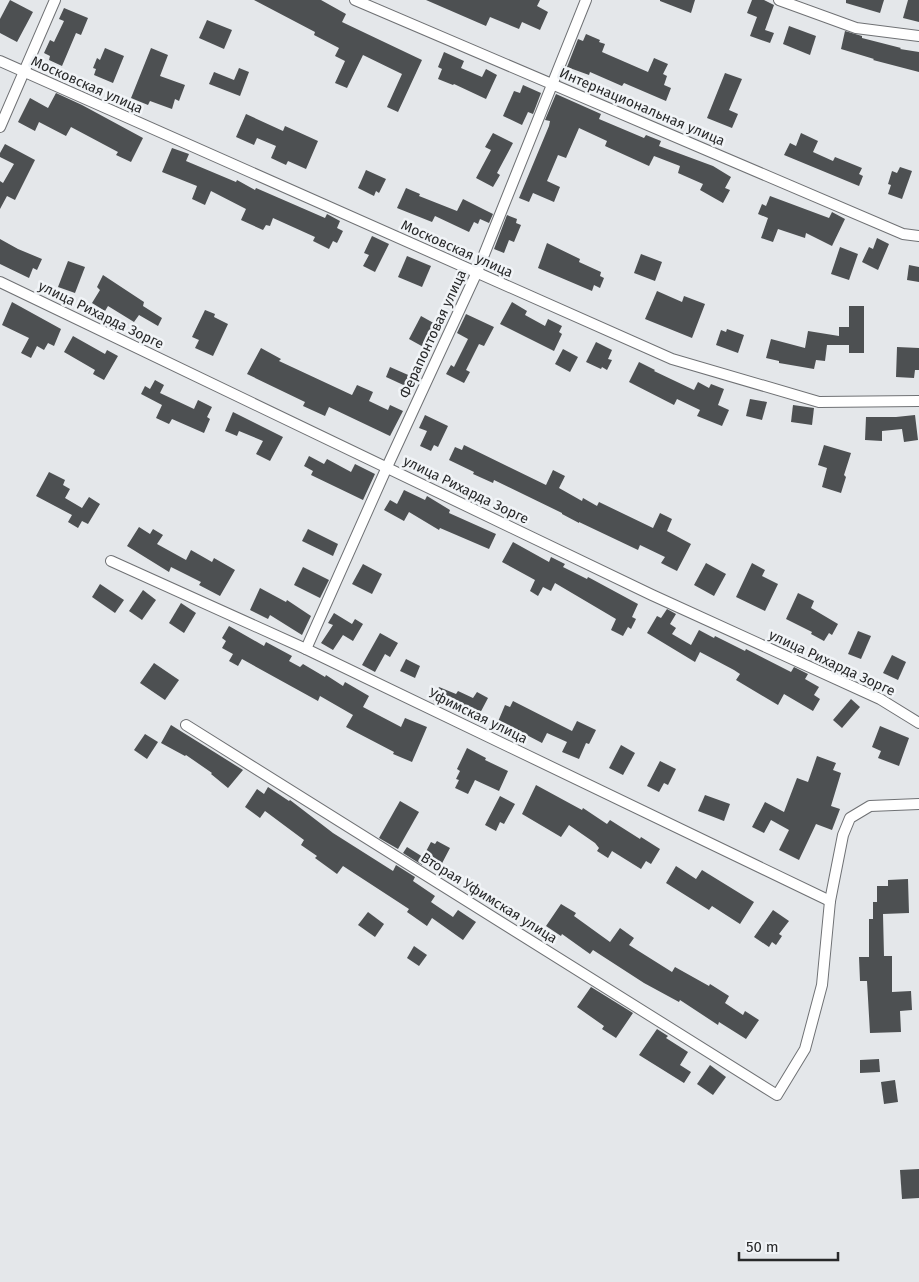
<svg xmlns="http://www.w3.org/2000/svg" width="919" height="1282" font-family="'Fira Sans',sans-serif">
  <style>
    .building { fill: #4d5052 }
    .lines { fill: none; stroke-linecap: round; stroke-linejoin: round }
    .street-casing { stroke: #6f7174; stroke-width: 12 }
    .street { stroke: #fff; stroke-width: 10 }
    .labels { text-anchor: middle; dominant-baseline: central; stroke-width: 5; stroke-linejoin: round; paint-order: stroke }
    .street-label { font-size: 14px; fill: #28292a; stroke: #f1f4f7 }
  </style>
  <rect width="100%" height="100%" fill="#e4e7ea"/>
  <g class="building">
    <path d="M10,0L33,12L17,42L0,33V19Z"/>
    <path d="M254,0H321L346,14L342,22L422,60L398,112L387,107L402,74L363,55L347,88L335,83L345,61L335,56L339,48L314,35L315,32Z"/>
    <path d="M426,0H540L537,6L548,12L540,30L522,22L519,29L490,17L486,26Z"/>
    <path d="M660,0H695L691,13L660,1Z"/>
    <path d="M752,0H764L774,5L765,30L774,33L770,43L750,36L757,17L747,13Z"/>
    <path d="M846,0H884L880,13L846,3Z"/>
    <path d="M908,0H919V22L903,18Z"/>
    <path d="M64,8L88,18L81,35L76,33L62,66L49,60L50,56L44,53L50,40L54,42L64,21L59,19Z"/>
    <path d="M207,20L232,30L224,49L199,38Z"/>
    <path d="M789,26L816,36L810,55L783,44Z"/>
    <path d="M845,31L862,36V38L901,48L900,49L919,52V72L873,60L874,59L841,49Z"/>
    <path d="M586,34L600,40L599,42L605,44L602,52L648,72L654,58L668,64L663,74L667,76L664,85L671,88L666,101L624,83L622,86L590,72L589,75L567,67L578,39L583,41Z"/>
    <path d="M105,48L124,56L113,83L94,75L96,69L93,68L97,58L100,60Z"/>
    <path d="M151,48L168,55L160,76L185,85L179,101L175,99L172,109L150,101L148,105L131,98Z"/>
    <path d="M444,52L464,61L461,68L482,77L486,69L497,75L486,99L454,84L453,85L438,79L442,69L438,67Z"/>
    <path d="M239,68L249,72L240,96L209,84L214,72L234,80Z"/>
    <path d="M725,73L742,79L729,110L738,114L732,128L707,118Z"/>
    <path d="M523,85L541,93L533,114L528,112L522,125L503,116L514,91L520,93Z"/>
    <path d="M56,93L82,105L143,138L131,162L116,155L118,152L71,127L66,136L39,122L35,131L18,122L30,98L48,108Z"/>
    <path d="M556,94L601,114L599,119L644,138L646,135L661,141L659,146L713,166L731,177L725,188L730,190L723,203L700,190L703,184L678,173L680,166L654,156L649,166L605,146L607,141L579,128L566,158L558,155L547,181L560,187L554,202L533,193L529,202L519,198L549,126L550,121L545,120Z"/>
    <path d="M246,114L283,131L285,126L318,141L306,169L288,161L286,165L271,158L276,146L257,138L254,145L236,137Z"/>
    <path d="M493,133L513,143L497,173L500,175L493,187L476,178L491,150L485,147Z"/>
    <path d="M801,133L818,141L813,152L833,161L835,157L862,168L859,174L863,176L859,186L784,155L790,143L796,146Z"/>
    <path d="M5,144L35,160L15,200L7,196L0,209V181L3,183L14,164L0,157V153Z"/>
    <path d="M172,148L189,154L186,161L236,182L237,180L255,190L256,188L325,218L327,214L340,221L337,228L343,231L337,243L333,241L329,249L313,241L315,237L273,218L270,226L266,225L263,230L241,220L246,209L211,191L205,205L192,199L197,186L162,172Z"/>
    <path d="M900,167L912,171L902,199L888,194L891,185L888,184L892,171L897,173Z"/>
    <path d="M366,170L386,179L379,193L376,191L374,196L358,188Z"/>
    <path d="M406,188L420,194L419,196L457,211L463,199L493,214L489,223L480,219L478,224L474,222L469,232L435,216L432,222L397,208Z"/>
    <path d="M770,196L829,218L832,212L845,219L832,246L806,233L805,238L778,229L773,242L761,238L768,218L758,214L762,204L766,206Z"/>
    <path d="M507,215L517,219L516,223L521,225L514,242L509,240L504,253L494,249Z"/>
    <path d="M372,236L389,244L375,272L363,266L369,255L364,253Z"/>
    <path d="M877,238L889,244L878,270L862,262L869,247L873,249Z"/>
    <path d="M0,239L18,249L42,259L37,270L33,268L29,278L0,264Z"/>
    <path d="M547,243L580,259L579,262L601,272L600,276L604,278L600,288L594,285L592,291L538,268Z"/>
    <path d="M840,247L858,254L849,280L831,274Z"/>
    <path d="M641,254L662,262L655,281L634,273Z"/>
    <path d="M407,256L431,266L422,287L398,277Z"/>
    <path d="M68,261L85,267L75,293L58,287Z"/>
    <path d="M909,265L919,267V282L907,280Z"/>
    <path d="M103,275L144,302L143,306L162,318L158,326L139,315L134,322L108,306L105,311L92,303L100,290L97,287Z"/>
    <path d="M657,291L682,302L684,296L705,304L692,338L645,319Z"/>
    <path d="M12,302L61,329L54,346L48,343L44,350L37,346L31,358L21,353L29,338L2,325Z"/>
    <path d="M512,302L527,311L525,315L545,326L548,319L562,326L559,332L562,334L554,351L500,324Z"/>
    <path d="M849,306H864V353H849V345H827L825,361L816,360L814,369L779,363V361L766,358L771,339L805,348L808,331L839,336V327H849Z"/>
    <path d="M205,310L215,314L214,317L228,324L213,356L195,348L199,340L192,337Z"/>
    <path d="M466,314L494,327L484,346L479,344L466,370L470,372L464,383L446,374L451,365L454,367L468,339L457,333Z"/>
    <path d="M421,316L439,326L427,349L409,339Z"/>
    <path d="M727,329L744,335L738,353L716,345L721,330L726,332Z"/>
    <path d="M73,336L105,354L107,350L118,356L104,380L93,374L95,370L64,352Z"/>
    <path d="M596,342L612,350L608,359L612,360L607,370L602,367L601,369L586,362Z"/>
    <path d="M897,347L919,348V370H915L914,378L896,377Z"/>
    <path d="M261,348L281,359L279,361L352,395L357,385L373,392L369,401L388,410L390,405L403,411L390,436L329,407L325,416L303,406L305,402L247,374Z"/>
    <path d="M563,349L578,357L570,372L555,364Z"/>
    <path d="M639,362L655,370L654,371L694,390L698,382L709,388L711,384L724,389L718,405L729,410L722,426L697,416L700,410L677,399L674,405L629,382Z"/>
    <path d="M390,367L415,378L410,388L386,377Z"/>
    <path d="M155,380L164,385L160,393L194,409L198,400L212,407L207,417L210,419L204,433L172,419L169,424L156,418L162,405L141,394L145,386L150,389Z"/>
    <path d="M750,399L767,402L762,420L746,416Z"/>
    <path d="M793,405L814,408L812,425L791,422Z"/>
    <path d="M233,412L283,437L270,461L256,454L263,441L239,431L237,436L225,431Z"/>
    <path d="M425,415L448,426L438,447L434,445L431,451L420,446L427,431L419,428Z"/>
    <path d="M915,415L918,440L904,442L902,429L882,431V441L865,440L866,417H896Z"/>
    <path d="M464,445L546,485L553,470L565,476L559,488L582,501L583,498L597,506L599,502L653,528L660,513L672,519L667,531L691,544L677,571L661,563L665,557L640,545L638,550L579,522V523L562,514V513L494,480L493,483L473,474L474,472L449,460L455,447L462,450Z"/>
    <path d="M824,445L851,453L844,475L846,477L841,493L822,487L827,468L818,465Z"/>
    <path d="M309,456L324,464L327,459L351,472L355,464L375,474L363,500L311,475L313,471L304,466Z"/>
    <path d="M49,472L65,480L63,485L70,489L65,498L82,508L89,497L100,504L88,524L82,521L78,528L68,522L72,515L36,496Z"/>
    <path d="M404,490L425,500L427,496L450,510L449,513L496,534L489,549L440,528L439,530L409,512L404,521L384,510L390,500L397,504Z"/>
    <path d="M139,527L150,534L153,529L163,535L157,544L186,560L191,550L212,562L214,558L235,570L220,596L199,585L201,582L171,567L169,572L127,546Z"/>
    <path d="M308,529L338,544L333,556L302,541Z"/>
    <path d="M513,542L549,562L551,557L565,564L563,567L587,579L588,577L638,604L632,617L636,619L631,629L628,627L623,636L611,630L616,619L555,583L551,591L543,587L538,596L530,591L535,580L502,562Z"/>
    <path d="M706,563L726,574L714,596L694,585Z"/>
    <path d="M752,563L765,570L762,576L778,584L765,611L736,597Z"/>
    <path d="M363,564L382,574L372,594L352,584Z"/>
    <path d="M303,567L329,580L320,598L294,585Z"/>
    <path d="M100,584L124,600L115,613L92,597Z"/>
    <path d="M260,588L286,602L287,600L311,616L302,635L270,615L268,619L250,610Z"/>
    <path d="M143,590L156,600L142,620L129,611Z"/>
    <path d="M798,593L814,601L811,608L838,624L832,635L829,633L824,641L811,634L812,632L786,619Z"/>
    <path d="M181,603L196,613L184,633L169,623Z"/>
    <path d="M667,609L676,614L670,624L676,628L672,634L691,645L699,630L714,638L715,636L745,651L746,649L791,672L794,667L808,674L805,679L819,687L814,695L820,699L813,711L784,694L778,705L736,680L740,674L734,670L700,652L695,662L647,633L657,616L661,618Z"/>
    <path d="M334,613L352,624L355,619L363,624L353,641L343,635L333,650L321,643L333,625L328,623Z"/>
    <path d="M229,626L264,646L266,642L292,656L289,661L300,667L303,664L325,677L326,675L343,686L345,682L369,696L363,707L401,727L405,718L427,727L412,762L393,754L394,752L346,727L353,715L320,696L318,701L242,659L238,666L229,661L233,654L222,648L226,641L222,638Z"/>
    <path d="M858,631L871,636L861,659L848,654Z"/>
    <path d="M380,633L398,643L390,657L385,654L375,672L362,665Z"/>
    <path d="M892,655L906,662L898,680L883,673Z"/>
    <path d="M406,659L420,666L415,678L400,671Z"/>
    <path d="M154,663L179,680L165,700L140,683Z"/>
    <path d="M439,687L456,694L458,691L473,698L477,692L488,698L478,717L466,710L463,715L433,701Z"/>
    <path d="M851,699L860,707L842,728L833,720Z"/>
    <path d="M513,701L572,731L577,721L596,730L589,744L586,743L579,759L562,752L567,742L547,733L542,743L521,732L520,734L497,724L505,705L510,707Z"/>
    <path d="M171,725L243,770L228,788L211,774L212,773L186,755L185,756L161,743Z"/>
    <path d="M880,726L909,738L899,766L878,758L881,751L872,747Z"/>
    <path d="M145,734L158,742L147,759L134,750Z"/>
    <path d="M621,745L635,753L623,775L609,768Z"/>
    <path d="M467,748L486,758L485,760L508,771L499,791L475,780L468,794L455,788L459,780L456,779L460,771L457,769Z"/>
    <path d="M817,756L836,763L833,770L841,773L831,806L840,809L832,830L816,824L799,860L779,850L789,830L771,820L764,833L752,827L765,802L784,812L797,778L808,782Z"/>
    <path d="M660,761L676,769L668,785L664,783L659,792L647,786Z"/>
    <path d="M536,785L582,810L583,808L607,824L610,820L640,839L641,837L660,849L651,864L646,861L641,869L612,851L608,858L597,851L599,848L595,843L569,825L561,837L522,814Z"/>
    <path d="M268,787L289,801L290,800L333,833L393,871L396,865L415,877L413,881L435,896L431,902L453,917L458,910L476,922L463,940L432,918L427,926L407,912L409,909L343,866L337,874L315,858L317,856L301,845L304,840L265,811L260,818L245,807L257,789L264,794Z"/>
    <path d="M705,795L730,804L724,821L698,811Z"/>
    <path d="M500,796L515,804L504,824L500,822L496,831L485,825Z"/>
    <path d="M400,801L419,812L398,849L379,838Z"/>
    <path d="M437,841L450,848L438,871L423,863L422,865L403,853L407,847L423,857L431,842L435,844Z"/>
    <path d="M676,866L696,879L702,870L754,902L740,924L712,906L709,910L666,883Z"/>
    <path d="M908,879L909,913L883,914L884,956H892V992L911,991L912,1010L900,1011L901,1032L870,1033L867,981H860L859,957H869V919H873V902H877V886H888V880Z"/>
    <path d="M561,904L576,913L574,916L610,942L620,928L634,938L629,945L672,972L675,967L709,986L710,984L729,996L725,1003L743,1015L745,1011L759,1020L746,1039L719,1022L718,1025L680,1000L679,1002L644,983L593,950L590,954L562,934L561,936L546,926Z"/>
    <path d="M773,910L789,921L779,934L782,936L776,945L772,942L769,947L754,937Z"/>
    <path d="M368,912L384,924L375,937L358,925Z"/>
    <path d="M414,946L427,955L419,966L407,958Z"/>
    <path d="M591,987L633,1013L616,1038L602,1029L604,1026L577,1007Z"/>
    <path d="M657,1029L668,1036L666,1038L688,1052L680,1065L691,1072L684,1083L639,1055Z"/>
    <path d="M879,1059L880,1072L860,1073V1060Z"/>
    <path d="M710,1065L726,1077L713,1095L697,1084Z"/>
    <path d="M895,1080L898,1102L884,1104L881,1082Z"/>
    <path d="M919,1169V1198L902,1199L900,1170Z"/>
  </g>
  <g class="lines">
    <g class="street-casing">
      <g id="street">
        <path d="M355,0L903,234L919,236"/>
        <path d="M779,0L856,28L919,36"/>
        <path d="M0,61L672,359L819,402L919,401"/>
        <path d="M0,127L55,0"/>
        <path d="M0,282L652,595L880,699L919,723"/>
        <path d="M111,561L306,649L830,901"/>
        <path d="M306,649L387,467L477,272L586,0"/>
        <path d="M186,725L777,1095L805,1049L822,985L830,901L843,835L850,818L870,806L919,804"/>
      </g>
    </g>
    <use href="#street" class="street"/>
  </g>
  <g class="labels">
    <g class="street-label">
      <text transform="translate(87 85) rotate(24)">Московская улица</text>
      <text transform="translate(642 107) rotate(23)">Интернациональная улица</text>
      <text transform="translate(457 249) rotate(24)">Московская улица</text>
      <text transform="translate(101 315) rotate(26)">улица Рихарда Зорге</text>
      <text transform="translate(433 334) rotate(-65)">Ферапонтовая улица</text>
      <text transform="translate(466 490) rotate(26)">улица Рихарда Зорге</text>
      <text transform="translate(832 663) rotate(25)">улица Рихарда Зорге</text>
      <text transform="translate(478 716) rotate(26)">Уфимская улица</text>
      <text transform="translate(489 898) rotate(32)">Вторая Уфимская улица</text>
    </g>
  </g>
  <path d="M739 1252v8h99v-8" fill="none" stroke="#28292a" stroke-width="2.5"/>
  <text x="746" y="1252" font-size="15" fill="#28292a" stroke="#f1f4f7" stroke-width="4" paint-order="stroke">50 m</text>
</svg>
